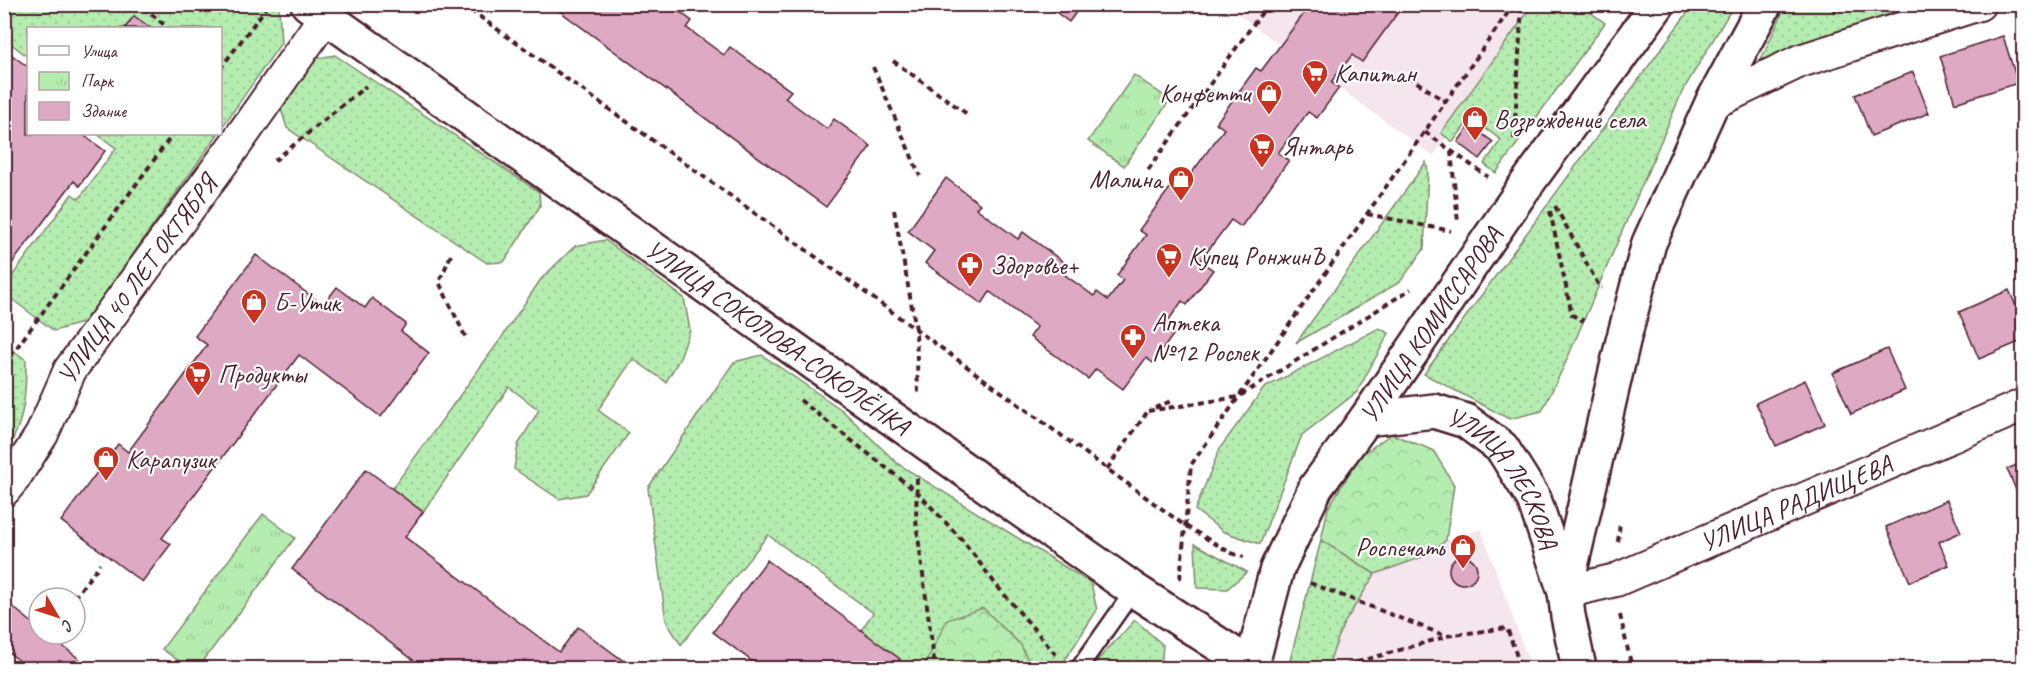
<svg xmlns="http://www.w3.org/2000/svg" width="2028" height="673" font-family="Caveat,sans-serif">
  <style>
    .built { fill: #f5e5ed }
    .grass { fill: url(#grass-dots); stroke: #80866e; stroke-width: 1.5 }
    .forest { fill: url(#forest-crowns); stroke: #80866e; stroke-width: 1.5 }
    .park { fill: url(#park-tufts); stroke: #80866e; stroke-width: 1.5 }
    .building { fill: #dea9c3; stroke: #4a1f2b; stroke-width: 1.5 }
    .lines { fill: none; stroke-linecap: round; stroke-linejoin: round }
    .service-casing { stroke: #4a1f2b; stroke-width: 20 }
    .minor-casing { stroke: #4a1f2b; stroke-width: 36 }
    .tertiary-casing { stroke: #4a1f2b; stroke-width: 38 }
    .secondary-casing { stroke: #4a1f2b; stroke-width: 38 }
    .path { stroke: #4a1f2b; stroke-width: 4; stroke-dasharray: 6 4.5; stroke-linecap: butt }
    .service { stroke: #fff; stroke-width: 15 }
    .minor { stroke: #fff; stroke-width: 32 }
    .tertiary { stroke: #fff; stroke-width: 33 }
    .secondary { stroke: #fff; stroke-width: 33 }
    .labels { text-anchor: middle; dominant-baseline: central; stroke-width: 4.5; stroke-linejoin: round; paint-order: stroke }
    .poi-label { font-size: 26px; fill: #4a1f2b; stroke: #fff; text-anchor: start }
    .street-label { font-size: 26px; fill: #4a1f2b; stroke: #fff }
  </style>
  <defs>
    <pattern id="grass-dots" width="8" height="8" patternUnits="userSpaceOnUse" patternTransform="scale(1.5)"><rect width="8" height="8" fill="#b5edb0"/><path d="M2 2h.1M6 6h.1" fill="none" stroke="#9dcb98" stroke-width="1.8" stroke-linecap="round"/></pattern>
    <pattern id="forest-crowns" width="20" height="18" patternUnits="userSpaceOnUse" patternTransform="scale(1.5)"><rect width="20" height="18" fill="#b5edb0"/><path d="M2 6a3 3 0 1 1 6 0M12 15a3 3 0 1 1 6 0" fill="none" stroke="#9dcb98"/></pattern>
    <pattern id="park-tufts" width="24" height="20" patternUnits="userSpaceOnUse" patternTransform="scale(1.5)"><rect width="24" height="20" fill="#b5edb0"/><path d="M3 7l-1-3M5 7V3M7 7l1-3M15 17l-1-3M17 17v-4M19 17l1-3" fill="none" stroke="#9dcb98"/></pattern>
  </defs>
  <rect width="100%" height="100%" fill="#fff"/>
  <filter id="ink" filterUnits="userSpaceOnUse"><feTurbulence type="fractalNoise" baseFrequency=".0167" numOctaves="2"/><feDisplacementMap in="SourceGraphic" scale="12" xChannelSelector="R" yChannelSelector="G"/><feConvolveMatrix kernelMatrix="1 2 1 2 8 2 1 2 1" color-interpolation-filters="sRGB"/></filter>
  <g filter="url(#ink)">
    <g class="built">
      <path d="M1225,5H1543L1433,156Z"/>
      <path d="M1481,529L1531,668H1327L1343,625L1375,574L1427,555L1446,540Z"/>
    </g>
    <g class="grass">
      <path d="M4,5H277L279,6L281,43L221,129L220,28H28V57L5,39Z"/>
      <path d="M1533,5H1580L1605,23L1496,173L1484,164L1501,140L1471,118L1453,142L1441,133Z"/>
      <path d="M1693,5H1734L1682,92L1565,364L1542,411L1509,419L1424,374Z"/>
      <path d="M1786,5H1938L1759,64Z"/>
      <path d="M335,55L539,192L540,206L504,262L487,263L287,128L281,109L313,59Z"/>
      <path d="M97,134H218L85,322L54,331L5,294V286L72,194L79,199L116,148Z"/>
      <path d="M1426,162L1428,171L1424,249L1400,282L1296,343Z"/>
      <path d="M605,240L684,298L690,330L679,360L666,382L633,359L598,410L629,433L586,494L559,499L514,469L518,445L539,410L509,387L423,512L392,489L500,340L541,279L575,246Z"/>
      <path d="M1379,328L1389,333L1357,392L1302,435L1260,544L1224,532L1195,510L1220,448L1264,388Z"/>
      <path d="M5,344L26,360C26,391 25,423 7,449L4,447Z"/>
      <path d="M762,355L842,410L898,464L1091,583L1097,610L1060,668H892L900,659L861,630L873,613L768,535L681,645L666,621L648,488L734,362Z"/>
      <path d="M1321,540L1375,574L1343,625L1327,668H1288Z"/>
      <path d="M1195,544L1247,572L1227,589L1197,588Z"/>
      <path d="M1135,620L1163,645L1161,668H1090Z"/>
    </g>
    <g class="forest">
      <path d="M1391,434L1433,450L1454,485L1446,540L1428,555L1375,574L1321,540L1328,508L1360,456Z"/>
      <path d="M983,608L1021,645L1031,668H923L947,620Z"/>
    </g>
    <g class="park">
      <path d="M1134,75L1170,100L1124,166L1088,141Z"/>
      <path d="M263,514L295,538L198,668H189L162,649Z"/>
    </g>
    <g class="building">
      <path d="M550,4H669L692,21L687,28L724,55L730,47L791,91L785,98L827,129L834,119L871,146L826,207Z"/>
      <path d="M1045,4H1082L1069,22Z"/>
      <path d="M1311,4H1404L1362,62L1352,55L1331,82L1339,88L1317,118L1308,112L1278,153L1289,160L1241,227L1231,220L1200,261L1213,270L1187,305L1182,301L1166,324L1176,331L1153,363L1146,358L1123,389L1096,369L1088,379L1030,337L1037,327L990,292L982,304L925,263L934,251L908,231L946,178L980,204L976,208L1018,239L1023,232L1070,267L1065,275L1094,296L1097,292L1108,300L1123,280L1117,275L1146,235L1139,230L1181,173L1188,178L1224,129L1216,123L1256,68L1261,71Z"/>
      <path d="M134,16L151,28H125Z"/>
      <path d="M2003,36L2018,83L1955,103L1940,56Z"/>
      <path d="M4,49L28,67V134H82L105,151L79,186L74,181L4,274Z"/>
      <path d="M1913,72L1929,113L1871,136L1855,95Z"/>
      <path d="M1470,125L1493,142L1480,159L1458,142Z"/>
      <path d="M256,255L323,305L337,287L365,308L372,298L406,324L401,331L429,353L381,417L299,355L162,538L171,544L142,582L61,521L118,444L128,452L194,363L207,345L195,336Z"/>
      <path d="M2009,290L2024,324V340L1979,359L1959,312Z"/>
      <path d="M1887,349L1905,390L1851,414L1833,373Z"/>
      <path d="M1805,380L1825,424L1776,446L1756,403Z"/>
      <path d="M2024,462V509L2007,469Z"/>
      <path d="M366,469L423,512L405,537L559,652L578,627L633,668H424L292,569Z"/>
      <path d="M1947,500L1961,532L1939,542L1949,565L1910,582L1886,527Z"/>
      <circle cx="1463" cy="570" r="14"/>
      <path d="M767,560L861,630L900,659L892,668H761L713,632Z"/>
      <path d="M4,600L39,628V634H47L91,668H29L4,649Z"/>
    </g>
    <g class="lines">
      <g class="service-casing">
        <path id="service" d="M1079,668L1134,590"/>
      </g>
      <g class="minor-casing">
        <g id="minor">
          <path d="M1712,103L1800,61L1979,4"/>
          <path id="s1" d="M4,490L14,478L42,434L70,370L240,138L325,17"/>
          <path id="s2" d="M1565,592L1616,580L2024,405"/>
        </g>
      </g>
      <g class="tertiary-casing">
        <g id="tertiary">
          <path id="s3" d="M308,4L1134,590L1252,666"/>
          <path id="s4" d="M1366,419L1434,411L1466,421L1502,448L1534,499L1565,592"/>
        </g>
      </g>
      <g class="secondary-casing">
        <g id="secondary">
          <path id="s5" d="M1251,668L1277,569L1316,487L1366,419L1523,189L1658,4"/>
          <path d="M1579,668L1568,616L1565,592L1623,341L1649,243L1712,103L1765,4"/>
        </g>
      </g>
      <g class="path">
        <path d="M91,4L142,6L168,28"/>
        <path d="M462,4L844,277L1184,525L1231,553L1244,557"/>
        <path d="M791,10L795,4"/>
        <path d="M1833,12L1841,4"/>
        <path d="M893,61L967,114"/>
        <path d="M873,67L920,176"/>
        <path d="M220,69L269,4"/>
        <path d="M1408,76L1446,102"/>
        <path d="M1425,132L1488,177"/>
        <path d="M1514,139L1522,4"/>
        <path d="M1451,151L1458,222"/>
        <path d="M274,161L366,86"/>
        <path d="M1148,170L1268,4"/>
        <path d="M1555,206L1599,286L1602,288"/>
        <path d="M894,210L916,329L918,393"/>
        <path d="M1550,211L1572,315L1584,321"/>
        <path d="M1367,214L1451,231"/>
        <path d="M451,255L439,282L466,338"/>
        <path d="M4,365L173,134"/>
        <path d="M800,400L917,492L964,542L997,586L1057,656"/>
        <path d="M1155,408L1171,401"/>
        <path d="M1148,411L1238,397L1411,289"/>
        <path d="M1107,469L1148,411"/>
        <path d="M917,478L916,520L935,668"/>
        <path d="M1618,542L1620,522"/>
        <path d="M1180,579L1191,465L1514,4"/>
        <path d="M1310,583L1446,636L1507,628L1521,668"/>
        <path d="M74,598L100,564"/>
        <path d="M1620,615L1632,668"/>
        <path d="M1172,668L1173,658"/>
        <path d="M1337,668L1445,637"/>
      </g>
      <use href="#service" class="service"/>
      <use href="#minor" class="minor"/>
      <use href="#tertiary" class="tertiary"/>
      <use href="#secondary" class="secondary"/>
    </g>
  </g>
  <defs>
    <g id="supermarket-pin" transform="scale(1.35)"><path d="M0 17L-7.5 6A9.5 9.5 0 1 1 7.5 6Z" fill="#c8321e" stroke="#fff"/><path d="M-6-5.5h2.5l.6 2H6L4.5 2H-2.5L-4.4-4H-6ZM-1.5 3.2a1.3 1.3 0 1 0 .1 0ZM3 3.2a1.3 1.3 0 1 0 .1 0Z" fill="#fff"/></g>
    <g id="shop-pin" transform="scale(1.35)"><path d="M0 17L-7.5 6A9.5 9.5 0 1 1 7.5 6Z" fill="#c8321e" stroke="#fff"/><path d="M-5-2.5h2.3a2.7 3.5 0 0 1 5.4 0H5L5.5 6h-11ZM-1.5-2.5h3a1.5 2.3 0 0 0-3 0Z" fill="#fff"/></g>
    <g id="pharmacy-pin" transform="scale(1.35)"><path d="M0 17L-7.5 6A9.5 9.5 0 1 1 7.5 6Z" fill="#c8321e" stroke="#fff"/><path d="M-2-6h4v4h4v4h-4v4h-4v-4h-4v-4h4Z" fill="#fff"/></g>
  </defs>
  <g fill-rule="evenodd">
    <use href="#supermarket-pin" x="1315" y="73"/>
    <use href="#shop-pin" x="1269" y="93"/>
    <use href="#shop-pin" x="1475" y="119"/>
    <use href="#supermarket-pin" x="1262" y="146"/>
    <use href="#shop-pin" x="1181" y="179"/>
    <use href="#supermarket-pin" x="1169" y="256"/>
    <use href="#pharmacy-pin" x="970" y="265"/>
    <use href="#shop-pin" x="254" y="302"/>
    <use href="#pharmacy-pin" x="1133" y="337"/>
    <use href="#supermarket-pin" x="198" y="374"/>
    <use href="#shop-pin" x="106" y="459"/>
    <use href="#shop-pin" x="1463" y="547"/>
  </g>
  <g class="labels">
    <g class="poi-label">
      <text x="1334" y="73">Капитан</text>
      <text x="1250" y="93" text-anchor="end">Конфетти</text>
      <text x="1494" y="119">Возрождение села</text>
      <text x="1282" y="146">Янтарь</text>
      <text x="1162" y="179" text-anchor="end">Малина</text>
      <text x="1188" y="256">Купец РонжинЪ</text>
      <text x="990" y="265">Здоровье+</text>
      <text x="274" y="302">Б-Утик</text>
      <text x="1152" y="322">Аптека<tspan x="1152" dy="30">№12 Рослек</tspan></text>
      <text x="218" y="374">Продукты</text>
      <text x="126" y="459">Карапузик</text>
      <text x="1444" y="547" text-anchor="end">Роспечать</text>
    </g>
    <g class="street-label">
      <text stroke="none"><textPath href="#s1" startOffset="250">УЛИЦА 40 ЛЕТ ОКТЯБРЯ</textPath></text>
      <text stroke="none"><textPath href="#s5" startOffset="392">УЛИЦА КОМИССАРОВА</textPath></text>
      <text stroke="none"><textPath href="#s3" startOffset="576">УЛИЦА СОКОЛОВА-СОКОЛЁНКА</textPath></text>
      <text stroke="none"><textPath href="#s4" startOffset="171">УЛИЦА ЛЕСКОВА</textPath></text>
      <text stroke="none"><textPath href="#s2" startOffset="248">УЛИЦА РАДИЩЕВА</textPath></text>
    </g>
  </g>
  <rect width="2028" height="673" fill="none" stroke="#fff" stroke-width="24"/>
  <rect x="12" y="12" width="2004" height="649" fill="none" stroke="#4a1f2b" stroke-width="2" filter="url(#ink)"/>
  <rect x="27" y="27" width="195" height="108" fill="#ffffff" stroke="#b7a5aa" stroke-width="1.5"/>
  <rect x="39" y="46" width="30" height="9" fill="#ffffff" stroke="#b7a5aa" stroke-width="1.5"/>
  <text x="81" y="57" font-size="18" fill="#4a1f2b">Улица</text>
  <rect x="39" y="72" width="30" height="18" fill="url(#park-tufts)" stroke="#b7a5aa" stroke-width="1.5"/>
  <text x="81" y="87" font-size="18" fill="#4a1f2b">Парк</text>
  <rect x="39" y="102" width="30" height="18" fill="#dea9c3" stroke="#b7a5aa" stroke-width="1.5"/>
  <text x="81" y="117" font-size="18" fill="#4a1f2b">Здание</text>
  <g transform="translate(57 616) rotate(129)"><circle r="28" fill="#ffffff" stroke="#b7a5aa" stroke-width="1.5"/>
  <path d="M0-4.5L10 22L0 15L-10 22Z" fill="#c8321e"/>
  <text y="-9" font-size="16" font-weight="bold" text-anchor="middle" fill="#4a1f2b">С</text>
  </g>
</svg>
